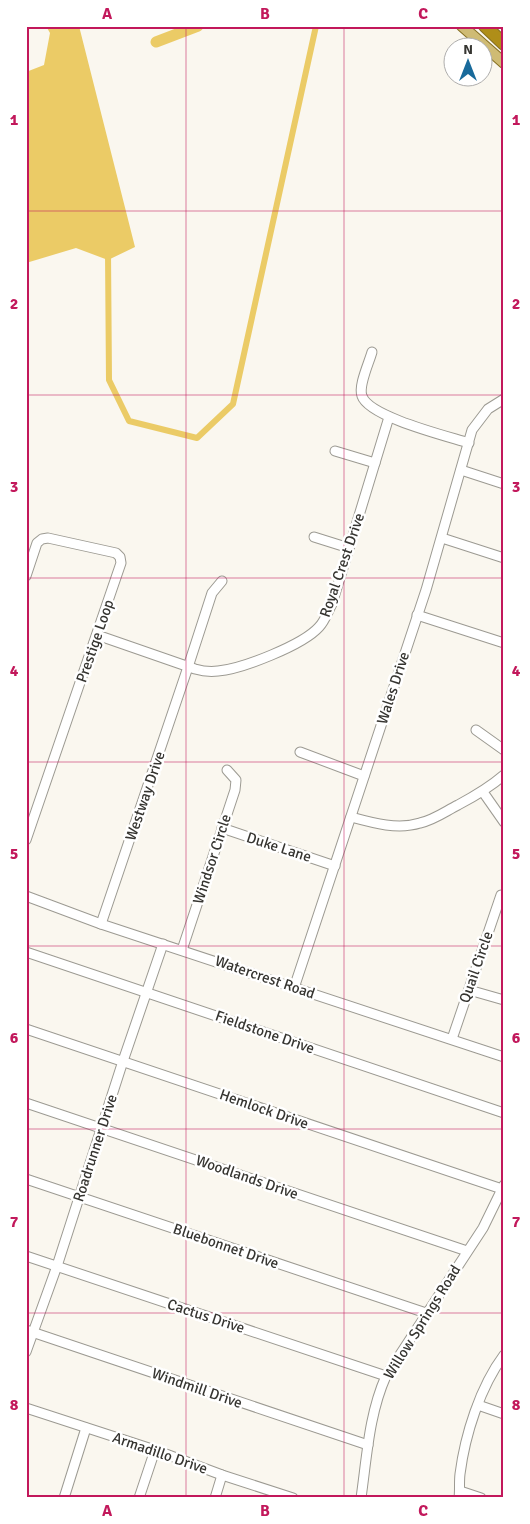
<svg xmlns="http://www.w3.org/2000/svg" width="530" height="1524" font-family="Signika,sans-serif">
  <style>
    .water { fill: #ebcb66 }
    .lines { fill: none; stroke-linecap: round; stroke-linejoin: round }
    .canal { stroke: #ebcb66; stroke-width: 6 }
    .river { stroke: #ebcb66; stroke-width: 11 }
    .minor-casing { stroke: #9c9a92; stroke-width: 11 }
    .major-casing { stroke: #856f21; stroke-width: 12 }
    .highway-casing { stroke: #856f21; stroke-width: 14 }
    .minor { stroke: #fff; stroke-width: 9 }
    .major { stroke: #cfbb74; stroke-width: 10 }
    .highway { stroke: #af8e18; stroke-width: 12 }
    .grid { fill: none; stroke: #c2185b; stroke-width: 1; stroke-opacity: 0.55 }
    .labels { text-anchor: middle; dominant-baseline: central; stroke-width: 5; stroke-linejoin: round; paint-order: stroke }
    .street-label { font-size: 15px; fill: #363531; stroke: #fff }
    .neatline { fill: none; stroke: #c2185b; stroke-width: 2 }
    .grid-label { font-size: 16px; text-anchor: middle; font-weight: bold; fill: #c2185b }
  </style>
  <rect width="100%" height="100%" fill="#faf7ef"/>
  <path class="water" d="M46,26H79L135,247L108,260L76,248L26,263V72L44,65L50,33Z"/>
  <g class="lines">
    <path class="canal" d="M108,253L109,380L129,421L197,438L233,404L316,26"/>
    <path class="river" d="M156,42L198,26"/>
    <g class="minor-casing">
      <g id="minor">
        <path d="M372,352C369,363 358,386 362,396C369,417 447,436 469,443"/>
        <path d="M335,451L375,463"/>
        <path d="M461,470L504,484"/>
        <path d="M314,537L349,548"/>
        <path d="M442,538L504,558"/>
        <path d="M26,576L37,543L42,539L48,538L116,553L120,557L121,563L26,840"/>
        <path d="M417,615L504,643"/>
        <path d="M97,635L195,669C202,671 210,672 218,671C242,669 303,645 319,627C325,621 328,611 332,604L389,417"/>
        <path d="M476,730L504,750"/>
        <path d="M300,752L364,776"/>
        <path d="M483,792L504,822"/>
        <path d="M351,817C373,823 398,830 420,823C434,820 446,811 458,805C475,796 490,787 504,775"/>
        <path d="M222,828L335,866"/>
        <path d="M26,896L101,924L504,1057"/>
        <path d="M101,924L188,667L212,593L222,581"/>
        <path d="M182,950L235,790L236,780L227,770"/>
        <path d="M26,952L504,1113"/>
        <path d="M294,988L426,590L472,430L488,409L504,399"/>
        <path d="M469,990L504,1000"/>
        <path d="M26,1029L502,1189"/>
        <path d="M452,1039L501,895"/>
        <path d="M26,1103L467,1251"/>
        <path d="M26,1179L426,1313"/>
        <path d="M26,1256L386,1376"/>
        <path d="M26,1330L368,1445"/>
        <path d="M26,1352L57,1266L123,1061L163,944"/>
        <path d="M478,1405L504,1414"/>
        <path d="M26,1408L155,1450L222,1475L293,1498"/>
        <path d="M460,1491L481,1498"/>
        <path d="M64,1498L86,1428"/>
        <path d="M139,1498L155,1450"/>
        <path d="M215,1498L222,1475"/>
        <path d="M361,1498C367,1456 369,1414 386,1376L483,1228L504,1185"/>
        <path d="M459,1498C460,1490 459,1482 460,1474C465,1435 480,1387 504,1355"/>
      </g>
    </g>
    <g class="major-casing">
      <path id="major" d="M462,26L504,63"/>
    </g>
    <g class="highway-casing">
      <path id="highway" d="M485,26L504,44"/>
    </g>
    <use href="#minor" class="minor"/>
    <use href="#major" class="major"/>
    <use href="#highway" class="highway"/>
  </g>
  <path class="grid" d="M186,26V1498M344,26V1498M26,211H504M26,395H504M26,578H504M26,762H504M26,946H504M26,1129H504M26,1313H504"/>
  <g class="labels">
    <g class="street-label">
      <text transform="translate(342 565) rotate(-71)">Royal Crest Drive</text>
      <text transform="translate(95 641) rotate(-71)">Prestige Loop</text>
      <text transform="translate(393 688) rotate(-72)">Wales Drive</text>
      <text transform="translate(145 796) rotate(-71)">Westway Drive</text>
      <text transform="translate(279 847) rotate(18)">Duke Lane</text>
      <text transform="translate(212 859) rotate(-72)">Windsor Circle</text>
      <text transform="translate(476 967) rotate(-71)">Quail Circle</text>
      <text transform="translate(265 977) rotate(19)">Watercrest Road</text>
      <text transform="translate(265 1032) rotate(19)">Fieldstone Drive</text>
      <text transform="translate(264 1109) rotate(19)">Hemlock Drive</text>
      <text transform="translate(95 1148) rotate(-72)">Roadrunner Drive</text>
      <text transform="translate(247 1177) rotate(19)">Woodlands Drive</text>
      <text transform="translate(226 1246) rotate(19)">Bluebonnet Drive</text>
      <text transform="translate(206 1316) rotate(18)">Cactus Drive</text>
      <text transform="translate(422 1322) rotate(-58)">Willow Springs Road</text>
      <text transform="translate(197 1388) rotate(19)">Windmill Drive</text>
      <text transform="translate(160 1453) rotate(19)">Armadillo Drive</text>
    </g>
  </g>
  <rect width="530" height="1524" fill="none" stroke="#ffffff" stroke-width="55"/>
  <g transform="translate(468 62)"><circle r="24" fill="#ffffff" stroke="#afaead"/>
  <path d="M0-4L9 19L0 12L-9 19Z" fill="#186a9b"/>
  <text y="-8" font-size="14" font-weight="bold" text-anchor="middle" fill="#363531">N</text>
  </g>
  <rect x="28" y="28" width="474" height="1468" class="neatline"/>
  <g class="grid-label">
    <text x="107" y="19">A</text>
    <text x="265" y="19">B</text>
    <text x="423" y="19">C</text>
    <text x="14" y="125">1</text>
    <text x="516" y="125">1</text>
    <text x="14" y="309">2</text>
    <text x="516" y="309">2</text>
    <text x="14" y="492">3</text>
    <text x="516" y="492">3</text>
    <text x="14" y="676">4</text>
    <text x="516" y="676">4</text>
    <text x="14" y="859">5</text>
    <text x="516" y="859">5</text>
    <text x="14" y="1043">6</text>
    <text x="516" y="1043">6</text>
    <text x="14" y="1227">7</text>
    <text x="516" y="1227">7</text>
    <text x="14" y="1410">8</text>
    <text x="516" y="1410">8</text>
    <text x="107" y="1516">A</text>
    <text x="265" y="1516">B</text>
    <text x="423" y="1516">C</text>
  </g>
</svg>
